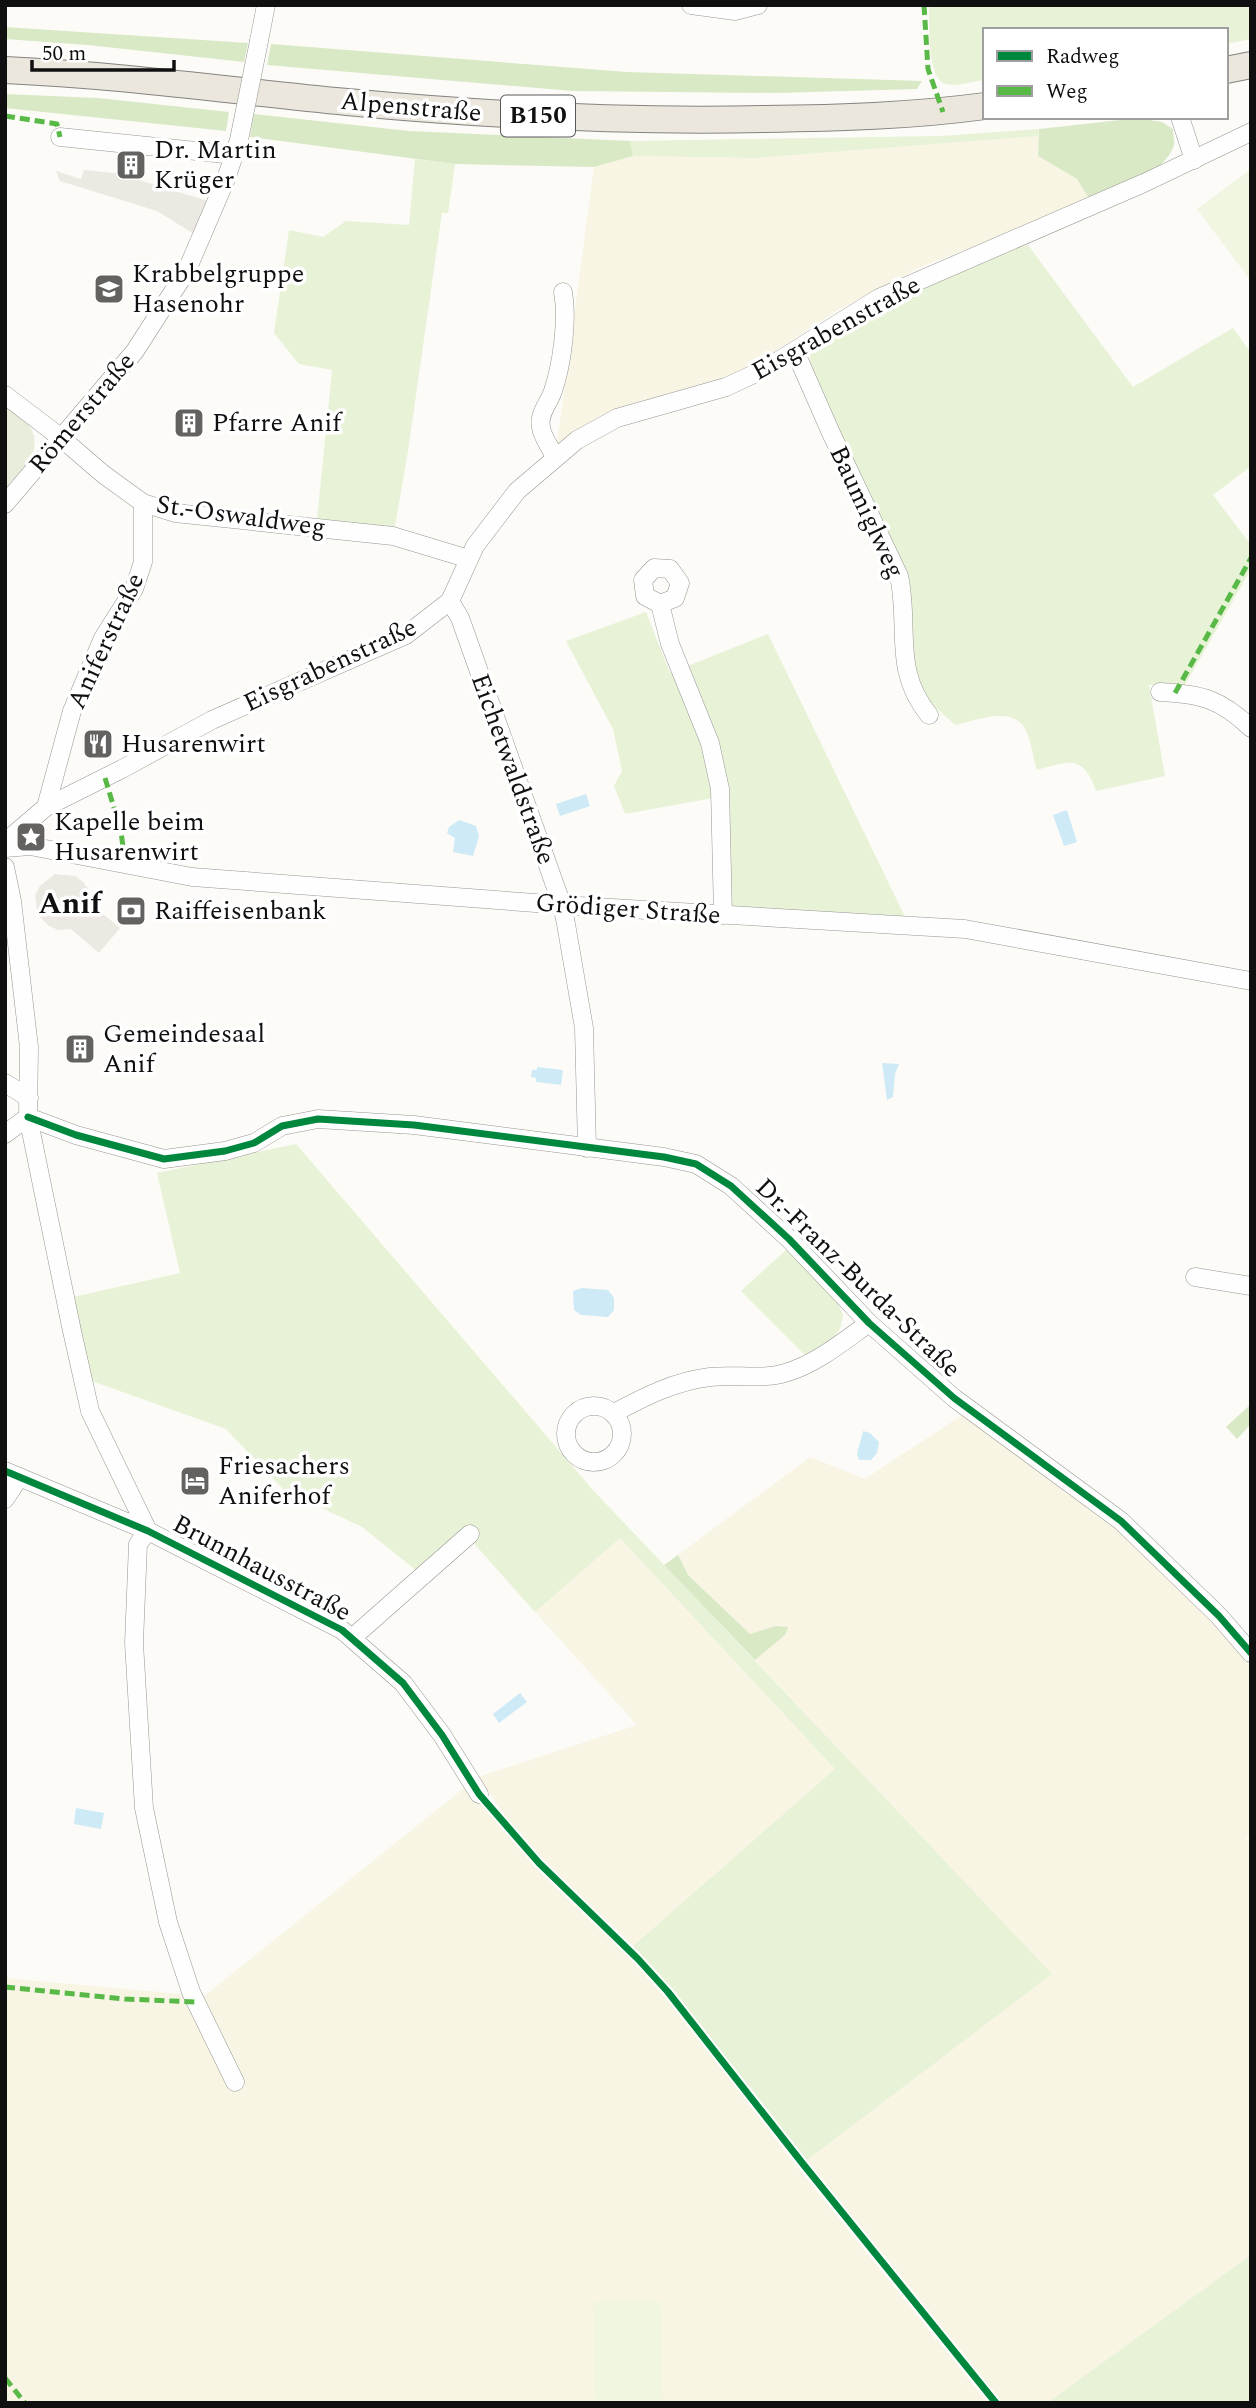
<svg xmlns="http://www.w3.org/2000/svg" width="1256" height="2408" font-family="Spectral,serif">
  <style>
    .farmland { fill: #f8f5e4 }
    .green { fill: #e8f2d7 }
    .forest { fill: #d9e9c5 }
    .cemetery { fill: #e9eddb }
    .pitch { fill: #f0f6e1 }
    .plaza { fill: #ece9e2 }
    .water { fill: #cdeaf6 }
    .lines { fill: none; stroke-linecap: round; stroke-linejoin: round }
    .minor-casing { stroke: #969694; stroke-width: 19 }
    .primary-casing { stroke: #848381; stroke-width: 28 }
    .minor { stroke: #fffefe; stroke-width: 18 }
    .primary { stroke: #ece7dc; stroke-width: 26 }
    .minor-bridge-casing { stroke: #969694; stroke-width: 19; stroke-linecap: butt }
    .minor-bridge { stroke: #fffefe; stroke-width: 18 }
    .quiet { stroke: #58b947; stroke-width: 5; stroke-dasharray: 10 5; stroke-linecap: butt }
    .cycleway-casing { stroke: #fff; stroke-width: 11 }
    .cycleway { stroke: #00873e; stroke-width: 7 }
    .labels { text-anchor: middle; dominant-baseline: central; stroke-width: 7; stroke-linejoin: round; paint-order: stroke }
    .shield { fill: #fff; stroke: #585858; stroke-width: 2 }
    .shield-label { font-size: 24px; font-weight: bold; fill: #101010 }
    .street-label { font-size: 26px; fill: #101010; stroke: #fff }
    .poi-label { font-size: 26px; fill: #101010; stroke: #fff; text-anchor: start }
    .quarter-label { font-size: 30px; font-weight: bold; fill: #101010; stroke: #fff }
  </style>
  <rect width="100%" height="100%" fill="#fcfbf7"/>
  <g class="farmland">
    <path d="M1038,136V156L1077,179L1090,200L1064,212L920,267L838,310L757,363L706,385L635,403L606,414L557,444L594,167L633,156L754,158Z"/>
    <path d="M962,1415L1119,1527L1251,1663V1835L1246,1838L1251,1845V2255L1047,2403H1002L807,2160L1051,1974L755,1660L785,1635L776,1626L751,1635L688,1575L678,1555L810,1457L865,1479Z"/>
    <path d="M620,1538L835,1769L633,1946L549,1866L514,1829L478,1777L637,1725L535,1612Z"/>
    <path d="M469,1784L488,1811L533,1862L616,1940L681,2013L783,2149L988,2403H5V1978L204,1996Z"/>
  </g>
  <g class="green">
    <path d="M929,5H1251V39L1226,44V30H985V80C973,81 957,87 946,84C926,79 930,22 929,5Z"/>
    <path d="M1039,129L1038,136L754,158L633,156L630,141L940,136Z"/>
    <path d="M415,159L455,164L448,213H442L408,451L394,532L317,519L332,370L299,364L274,333L289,230L323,237L346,221L409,225Z"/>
    <path d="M1028,245L1133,387L1233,328L1251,353V466L1213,495L1251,545V569L1185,685H1149L1165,776L1096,791C1083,754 1069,761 1037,770C1033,758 1031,738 1024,727C1010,706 975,721 955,725L922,695L913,668L908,586L810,369V354C863,301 939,278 1007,251Z"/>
    <path d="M646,612L670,673L768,634L906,919L731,909L713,798L625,814L614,786L622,771L613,729L566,641Z"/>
    <path d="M296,1144L592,1489L1052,1974L807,2160L678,1996L633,1946L835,1769L620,1538L535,1612L462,1530L417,1571L362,1527L284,1490L226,1429L89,1380L73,1297L180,1273L157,1173Z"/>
    <path d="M787,1249L837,1300L843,1316L840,1329L832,1340L805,1355L741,1291Z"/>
    <path d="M1251,2255V2403H1047Z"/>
  </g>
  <g class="forest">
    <path d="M5,27L248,43L244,62L88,45L5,39Z"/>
    <path d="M271,44L627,72L922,81L917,89L776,93L573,91L267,65Z"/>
    <path d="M5,94L98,98L229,112L226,131L5,108Z"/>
    <path d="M254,114L409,131L630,141L633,156L594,167L455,164L250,137Z"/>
    <path d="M1138,118L1162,122L1173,129C1173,134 1175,141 1174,145C1165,175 1115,189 1090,200L1077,179L1038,156L1039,129Z"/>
    <path d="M1251,1404V1424L1237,1439L1226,1427Z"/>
    <path d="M678,1555L688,1575L750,1634L776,1626L788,1627L785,1635L755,1660L664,1565Z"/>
  </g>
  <path class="cemetery" d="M5,403C13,410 25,418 30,427C45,452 20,475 5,492Z"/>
  <g class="pitch">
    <path d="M1251,169V281L1197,209Z"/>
    <path d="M593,2302H661L663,2403H595Z"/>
  </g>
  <g class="plaza">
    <path d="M84,170L133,175L132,178L208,201L194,234L157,211L60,181L56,171L81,179Z"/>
    <path d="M55,874L75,876L83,882L89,890L91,904L120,928L99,953L71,929L58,930L49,926L38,915L35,895L40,886Z"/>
  </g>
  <g class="water">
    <path d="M586,794L590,806L560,816L556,804Z"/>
    <path d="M1067,810L1077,842L1064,846L1053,815Z"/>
    <path d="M459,820L476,826L479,836L473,856L453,852L455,838L447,833L449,827Z"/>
    <path d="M882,1063L899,1064L895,1074L893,1097L887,1100Z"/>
    <path d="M537,1067L563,1070L561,1085L536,1082V1078L531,1077L532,1070H537Z"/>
    <path d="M582,1288L608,1290L614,1298V1310L608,1317L581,1315L574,1310L573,1291Z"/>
    <path d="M863,1431L870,1433L879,1442L877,1453L871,1460H859L857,1454Z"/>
    <path d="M520,1693L527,1702L499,1723L493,1714Z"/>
    <path d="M76,1808L104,1813L101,1829L74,1824Z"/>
  </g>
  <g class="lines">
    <g class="minor-casing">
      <g id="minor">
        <path d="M691,5L735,11L758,5"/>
        <path d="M259,41L266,5"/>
        <path d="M1180,117L1194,160"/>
        <path d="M60,137L235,155"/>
        <path d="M795,351L831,433L899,576C910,627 892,670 929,715"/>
        <path d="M5,395L60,437L103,474L143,503L175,513L393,536L469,559"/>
        <path d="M555,457C551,448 542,437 541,427C538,414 549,403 553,391C562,364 568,320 563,292"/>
        <path d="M5,504L135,351L187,270L226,179L239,140"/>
        <path d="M450,601L460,618L562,905L566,924L584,1028L587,1148"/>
        <path d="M660,604L675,598L680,583L670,569L654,568L643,580L645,596L660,604L670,644L710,743L720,789L723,915"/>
        <path d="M1160,692C1202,694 1220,699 1251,728"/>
        <path d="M46,807L122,769L212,720L406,635L450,601L475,546L517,491L577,440L617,418L726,387L767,368L879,298L1144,183L1251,132"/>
        <path d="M5,842L46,807L72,711L103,638L134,589L143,562V503"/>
        <path d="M5,848L30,846L192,877L562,905L965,929L1251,981"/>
        <path d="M5,867L12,901L29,1047L28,1117L72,1331L90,1411L148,1531"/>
        <path d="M5,1083L29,1098"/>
        <path d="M28,1117L76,1135L164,1159L225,1151L254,1143L282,1126L318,1119L414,1125L664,1157L696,1164L731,1186L789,1239L869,1323L954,1398L1121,1521L1219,1616L1251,1653"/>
        <path d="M5,1134L28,1117"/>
        <path d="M1195,1277L1251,1286"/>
        <circle cx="594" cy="1434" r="28"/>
        <path d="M614,1413C644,1397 675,1381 710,1377C734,1374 762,1380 785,1373C816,1364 844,1341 869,1323"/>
        <path d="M5,1471L148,1531L342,1630L403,1683L442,1735L479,1794"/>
        <path d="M5,1499L19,1478"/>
        <path d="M148,1531L138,1544L134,1643L144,1808L168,1922L191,1992L235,2082"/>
        <path d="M352,1638L470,1534"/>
      </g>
    </g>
    <g class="primary-casing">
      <g id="primary">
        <path d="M5,70C120,75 233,91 347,102C486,115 624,122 764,119C838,118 911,116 985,106"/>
        <path d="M1226,70L1251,65"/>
      </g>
    </g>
    <use href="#minor" class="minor"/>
    <use href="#primary" class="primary"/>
    <g class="minor-bridge-casing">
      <path id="minor-bridge" d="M239,140L259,41"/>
    </g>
    <use href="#minor-bridge" class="minor-bridge"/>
    <g class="quiet">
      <path d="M924,5L928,69L943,112"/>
      <path d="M5,116L57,124L60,137"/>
      <path d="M1175,693L1251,558"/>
      <path d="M105,778L121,831L125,864"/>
      <path d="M5,1987L125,1999L196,2002"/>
      <path d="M5,2378L25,2403"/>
    </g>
    <g class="cycleway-casing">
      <g id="cycleway">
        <path d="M28,1117L76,1135L164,1159L225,1151L254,1143L282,1126L318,1119L414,1125L664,1157L696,1164L731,1186L789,1239L869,1323L954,1398L1121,1521L1219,1616L1251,1653"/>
        <path d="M5,1471L148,1531L342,1630L403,1683L442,1735L479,1794L539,1863L638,1959L668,1992L803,2164L996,2403"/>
      </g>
    </g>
    <use href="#cycleway" class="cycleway"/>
  </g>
  <defs>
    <g id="building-square" transform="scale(1.575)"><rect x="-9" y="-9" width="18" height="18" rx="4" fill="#636261" stroke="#fff"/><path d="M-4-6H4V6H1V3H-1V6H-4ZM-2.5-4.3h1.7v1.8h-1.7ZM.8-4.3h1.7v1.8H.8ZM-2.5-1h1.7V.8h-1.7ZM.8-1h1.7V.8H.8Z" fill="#fff"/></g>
    <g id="school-square" transform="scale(1.575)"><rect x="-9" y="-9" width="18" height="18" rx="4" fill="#636261" stroke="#fff"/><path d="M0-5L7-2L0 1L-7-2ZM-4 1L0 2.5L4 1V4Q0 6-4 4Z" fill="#fff"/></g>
    <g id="restaurant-square" transform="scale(1.575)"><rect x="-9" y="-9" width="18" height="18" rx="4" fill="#636261" stroke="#fff"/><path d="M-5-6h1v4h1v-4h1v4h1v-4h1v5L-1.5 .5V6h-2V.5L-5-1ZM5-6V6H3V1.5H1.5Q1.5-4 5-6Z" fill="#fff"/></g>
    <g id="sight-square" transform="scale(1.575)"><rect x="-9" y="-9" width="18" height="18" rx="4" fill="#636261" stroke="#fff"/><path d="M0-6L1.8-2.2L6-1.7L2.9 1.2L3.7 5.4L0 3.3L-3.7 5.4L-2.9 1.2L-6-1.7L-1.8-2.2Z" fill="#fff"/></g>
    <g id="bank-square" transform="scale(1.575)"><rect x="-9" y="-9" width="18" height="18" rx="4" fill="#636261" stroke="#fff"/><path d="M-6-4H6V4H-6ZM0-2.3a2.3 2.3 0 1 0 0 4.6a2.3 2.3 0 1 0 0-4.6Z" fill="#fff"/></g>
    <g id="hotel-square" transform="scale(1.575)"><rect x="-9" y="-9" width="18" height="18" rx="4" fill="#636261" stroke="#fff"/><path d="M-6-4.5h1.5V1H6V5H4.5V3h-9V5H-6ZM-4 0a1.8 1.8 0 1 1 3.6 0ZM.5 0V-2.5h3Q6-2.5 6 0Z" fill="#fff"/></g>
  </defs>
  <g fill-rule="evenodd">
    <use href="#building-square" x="131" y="165"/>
    <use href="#school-square" x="109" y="289"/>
    <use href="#building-square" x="189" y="423"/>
    <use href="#restaurant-square" x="98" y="744"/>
    <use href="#sight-square" x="31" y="837"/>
    <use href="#bank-square" x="131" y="911"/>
    <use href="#building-square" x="80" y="1049"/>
    <use href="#hotel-square" x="195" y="1481"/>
  </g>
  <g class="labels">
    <rect class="shield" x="501" y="95.5" width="74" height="41" rx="5"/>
    <g class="shield-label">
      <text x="538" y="116">B150</text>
    </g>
    <g class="street-label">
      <text transform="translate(411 107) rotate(5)">Alpenstraße</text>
      <text transform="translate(836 328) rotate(-29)">Eisgrabenstraße</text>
      <text transform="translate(82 413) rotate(-50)">Römerstraße</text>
      <text transform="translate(867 512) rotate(65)">Baumiglweg</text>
      <text transform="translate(241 516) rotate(8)">St.-Oswaldweg</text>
      <text transform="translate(106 641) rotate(-65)">Aniferstraße</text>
      <text transform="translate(330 665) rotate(-25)">Eisgrabenstraße</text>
      <text transform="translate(513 769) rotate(70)">Eichetwaldstraße</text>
      <text transform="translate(628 909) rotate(4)">Grödiger Straße</text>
      <text transform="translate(858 1278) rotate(44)">Dr.-Franz-Burda-Straße</text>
      <text transform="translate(262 1568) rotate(28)">Brunnhausstraße</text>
    </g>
    <g class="poi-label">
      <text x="154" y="150">Dr. Martin<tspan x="154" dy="30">Krüger</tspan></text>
      <text x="132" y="274">Krabbelgruppe<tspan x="132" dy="30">Hasenohr</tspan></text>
      <text x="212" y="423">Pfarre Anif</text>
      <text x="121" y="744">Husarenwirt</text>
      <text x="54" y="822">Kapelle beim<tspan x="54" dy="30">Husarenwirt</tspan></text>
      <text x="154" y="911">Raiffeisenbank</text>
      <text x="103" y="1034">Gemeindesaal<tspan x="103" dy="30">Anif</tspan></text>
      <text x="218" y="1466">Friesachers<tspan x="218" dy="30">Aniferhof</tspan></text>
    </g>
    <g class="quarter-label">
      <text x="70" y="904">Anif</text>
    </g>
  </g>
  <rect width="1256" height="2408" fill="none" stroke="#101010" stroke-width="14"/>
  <rect x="983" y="28" width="245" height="91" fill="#ffffff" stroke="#9f9f9f" stroke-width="2"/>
  <rect x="997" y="51" width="35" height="10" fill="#00873e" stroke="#9f9f9f" stroke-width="2"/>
  <text x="1046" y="63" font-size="21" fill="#101010">Radweg</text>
  <rect x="997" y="86" width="35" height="10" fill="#58b947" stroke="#9f9f9f" stroke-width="2"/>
  <text x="1046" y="98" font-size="21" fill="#101010">Weg</text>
  <path d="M32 60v10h142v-10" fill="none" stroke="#101010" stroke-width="3.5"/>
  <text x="42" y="60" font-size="21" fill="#101010" stroke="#ffffff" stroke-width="5" paint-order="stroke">50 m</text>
</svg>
